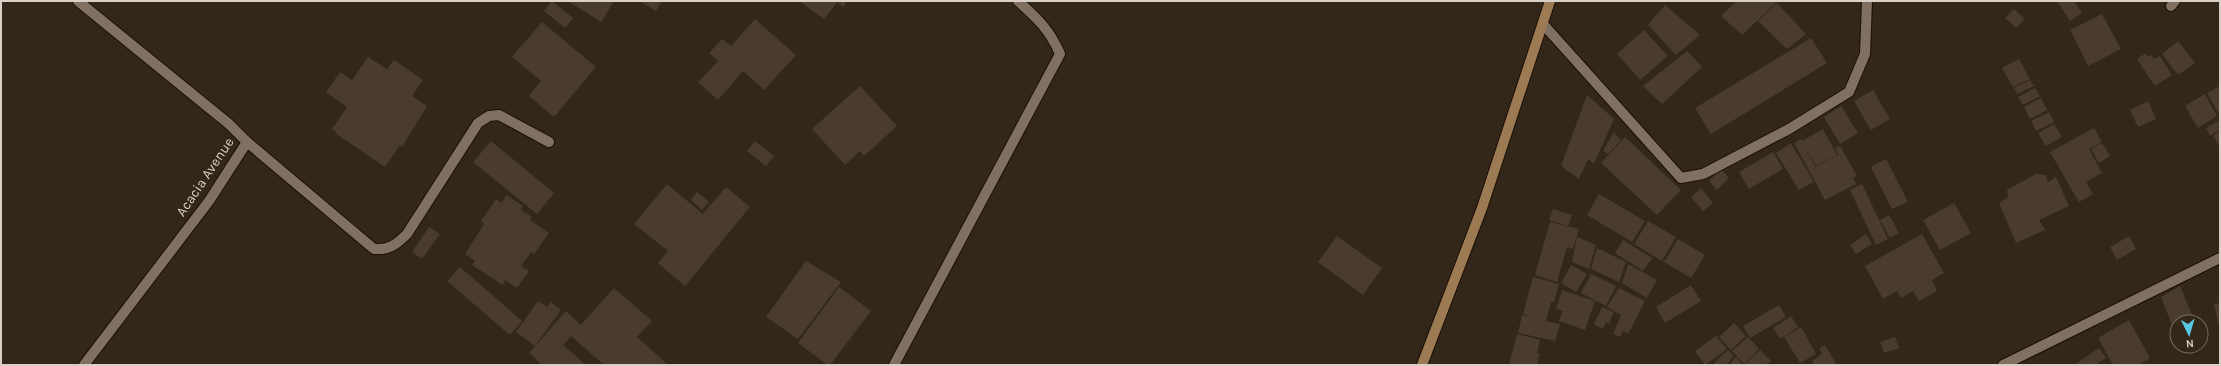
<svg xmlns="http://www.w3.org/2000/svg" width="2221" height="366" font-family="Karla,sans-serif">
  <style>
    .building { fill: #493b2e }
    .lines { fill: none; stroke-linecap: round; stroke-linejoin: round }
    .street-casing { stroke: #1b0f04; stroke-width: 12 }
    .secondary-casing { stroke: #1b0f04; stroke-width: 12 }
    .street { stroke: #7f7061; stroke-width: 10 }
    .secondary { stroke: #9b7a54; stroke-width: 10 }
    .labels { text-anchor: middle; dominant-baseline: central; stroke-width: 3.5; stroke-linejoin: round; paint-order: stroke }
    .street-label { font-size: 14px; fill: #d8cfc7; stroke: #33271a }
  </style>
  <rect width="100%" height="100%" fill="#33271a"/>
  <g class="building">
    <path d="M552,1L573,18L565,28L544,11Z"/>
    <path d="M568,1H614L601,22Z"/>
    <path d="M640,1H662L656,11Z"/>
    <path d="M799,1H847L843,7L837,2L824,19Z"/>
    <path d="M1737,1H1774L1776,3L1742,35L1721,16Z"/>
    <path d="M2057,1H2074L2082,13L2070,21Z"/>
    <path d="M1777,3L1806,34L1787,49L1758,21Z"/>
    <path d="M1665,5L1700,35L1676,55L1648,25Z"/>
    <path d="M2014,9L2025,19L2016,28L2005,18Z"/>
    <path d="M2102,14L2121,49L2088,66L2070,30Z"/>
    <path d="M755,19L796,55L764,90L743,71L718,100L698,82L718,61L709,53L722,39L731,46Z"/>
    <path d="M542,22L596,67L554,117L529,96L541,81L512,57Z"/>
    <path d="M1644,30L1668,56L1640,80L1617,54Z"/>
    <path d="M1811,38L1827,63L1711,134L1695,108Z"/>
    <path d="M2178,41L2195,63L2178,75L2162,54Z"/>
    <path d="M1687,51L1702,67L1662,104L1643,86Z"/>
    <path d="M2146,53L2148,57L2152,55L2154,59L2160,56L2172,75L2155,86L2137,59Z"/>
    <path d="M368,57L387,69L394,60L423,80L412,96L427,106L402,147L400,145L385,167L335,133L336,132L332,129L347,107L326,92L340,72L352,80Z"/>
    <path d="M2019,59L2030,79L2013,87L2002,68Z"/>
    <path d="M2030,80L2034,86L2017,94L2014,88Z"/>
    <path d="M860,86L897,126L864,156L860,151L845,165L812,129Z"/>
    <path d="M2220,86V116L2207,93Z"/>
    <path d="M2035,88L2040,96L2023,105L2018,97Z"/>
    <path d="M1873,90L1890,119L1871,130L1854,101Z"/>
    <path d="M2205,94L2217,116L2198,128L2185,106Z"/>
    <path d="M1587,95L1614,119L1594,164L1588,159L1579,179L1561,166Z"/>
    <path d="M2041,98L2047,110L2030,119L2024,107Z"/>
    <path d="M2148,101L2156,119L2138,127L2130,110Z"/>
    <path d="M1841,106L1858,133L1840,144L1824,117Z"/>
    <path d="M2049,112L2054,122L2036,131L2031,121Z"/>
    <path d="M2220,120V130L2210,136L2206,128Z"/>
    <path d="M2054,124L2062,137L2046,146L2038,133Z"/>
    <path d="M2094,128L2102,142L2089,149L2102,173L2086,182L2093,194L2079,202L2050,152Z"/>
    <path d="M1823,129L1837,155L1816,166L1806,150L1815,167L1838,155L1835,148L1840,146L1857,176L1853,178L1856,184L1825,200L1794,143L1801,139L1802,141Z"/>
    <path d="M2220,131V147L2213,136Z"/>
    <path d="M1614,132L1621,140L1608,154L1603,151Z"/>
    <path d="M1625,137L1681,190L1657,215L1601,163Z"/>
    <path d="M491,141L554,193L537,214L473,162Z"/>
    <path d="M755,141L774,156L766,166L747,151Z"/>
    <path d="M1791,143L1814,182L1799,190L1776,153Z"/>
    <path d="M2102,143L2110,156L2099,163L2091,149Z"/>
    <path d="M1773,152L1783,169L1749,189L1739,172Z"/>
    <path d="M1886,159L1908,202L1892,209L1871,167Z"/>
    <path d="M1721,169L1729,178L1717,190L1709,181Z"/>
    <path d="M2036,174L2046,175L2048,182L2056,177L2069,206L2039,220L2045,230L2016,243L1999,203L2008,197L2007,190Z"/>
    <path d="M667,184L703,214L726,187L750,207L685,286L658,263L668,251L634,224Z"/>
    <path d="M1862,184L1888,239L1876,245L1850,190Z"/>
    <path d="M1701,188L1713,203L1703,211L1691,197Z"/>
    <path d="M697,192L709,202L702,210L691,200Z"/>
    <path d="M1599,194L1645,221L1632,242L1587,215Z"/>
    <path d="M507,195L523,206L521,210L532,217L530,220L549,233L534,254L531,252L521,266L529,271L517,288L505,280L503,285L472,265L475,261L465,254L484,224L481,221L496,199L501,203Z"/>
    <path d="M1954,203L1971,233L1940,250L1923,220Z"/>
    <path d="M1553,209L1572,215L1568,226L1549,220Z"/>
    <path d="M1889,215L1899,233L1890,238L1880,220Z"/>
    <path d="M1648,221L1676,237L1662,261L1634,244Z"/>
    <path d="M1550,222L1579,229L1573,249L1567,247L1557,282L1535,275Z"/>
    <path d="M429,227L440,234L422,259L412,252Z"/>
    <path d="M1866,234L1872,244L1856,254L1850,245Z"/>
    <path d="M1922,234L1944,273L1932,280L1937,291L1919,301L1913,291L1901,298L1897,291L1883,299L1865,266Z"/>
    <path d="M1337,236L1382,268L1363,295L1318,262Z"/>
    <path d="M2129,236L2136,249L2117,260L2110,247Z"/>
    <path d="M1577,237L1596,245L1589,269L1572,262Z"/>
    <path d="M1678,239L1705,255L1691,278L1664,262Z"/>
    <path d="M1623,240L1652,258L1643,271L1615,253Z"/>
    <path d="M1597,248L1626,262L1619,282L1591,269Z"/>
    <path d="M806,261L841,282L798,339L766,317Z"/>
    <path d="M1628,264L1657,280L1647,298L1622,283Z"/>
    <path d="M1571,265L1587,274L1576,292L1561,283Z"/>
    <path d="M460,267L522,321L510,335L447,281Z"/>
    <path d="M1591,274L1616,286L1606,306L1581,293Z"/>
    <path d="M1533,277L1559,284L1554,302H1551L1546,321L1560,324L1555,341L1518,333L1522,315L1530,317L1523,314Z"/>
    <path d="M1691,285L1701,301L1665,323L1656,307Z"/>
    <path d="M2180,286L2195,322H2177V338L2161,297Z"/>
    <path d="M839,287L871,311L830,365H828L798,343Z"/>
    <path d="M614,288L652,321L637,337L666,363L664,365H604L571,336L563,345L586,365H542L529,353L566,311L581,325Z"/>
    <path d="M1619,288L1645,301L1628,334L1623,331L1620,337L1613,334L1621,315L1607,307Z"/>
    <path d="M1562,290L1595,301L1585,330L1559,321L1563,311L1556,309Z"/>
    <path d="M538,301L547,307L551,302L561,310L535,346L516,332Z"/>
    <path d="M2220,303V322L2218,323L2214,304Z"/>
    <path d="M1779,305L1786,317L1750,338L1743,326Z"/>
    <path d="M1602,307L1614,312L1609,324L1606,322L1603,329L1594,324Z"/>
    <path d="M1791,316L1798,327L1780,339L1773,328Z"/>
    <path d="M2129,320L2150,358L2138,365H2113L2098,338Z"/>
    <path d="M1734,323L1746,336L1731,350L1719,337Z"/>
    <path d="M1801,327L1816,354L1800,363L1784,337Z"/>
    <path d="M1517,334L1540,340L1537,353L1540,354L1537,365H1509Z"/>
    <path d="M1716,336L1727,349L1705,365L1695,351Z"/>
    <path d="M1748,337L1759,349L1744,364L1732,351Z"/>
    <path d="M1895,337L1899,348L1884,353L1880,342Z"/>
    <path d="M1825,345L1837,365H1814L1812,361L1822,354L1819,348Z"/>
    <path d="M2099,348L2106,358L2095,365H2079L2077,363Z"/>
    <path d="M1728,350L1734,356L1726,365H1717L1714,363Z"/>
    <path d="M1760,350L1771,361L1766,365L1745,364Z"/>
    <path d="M1736,357L1743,365H1729Z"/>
  </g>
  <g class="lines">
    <g class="street-casing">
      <g id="street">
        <path d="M78,1L229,124L247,142L209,201L84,365"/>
        <path d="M2171,6L2175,1"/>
        <path d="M1543,24L1681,178L1703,174L1789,129L1849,92L1865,54L1867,1"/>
        <path d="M247,142L374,249C389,250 396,245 407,234L478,123L489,116L499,115L549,142"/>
        <path d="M894,365L1060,54C1050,30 1037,18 1018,1"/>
        <path d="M2003,365L2220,258"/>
      </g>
    </g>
    <g class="secondary-casing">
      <path id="secondary" d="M1422,365L1482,208L1550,1"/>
    </g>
    <use href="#street" class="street"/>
    <use href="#secondary" class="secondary"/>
  </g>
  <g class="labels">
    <g class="street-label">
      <text transform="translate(205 177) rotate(-56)">Acacia Avenue</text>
    </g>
  </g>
  <rect width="2221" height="366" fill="none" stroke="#d8cfc7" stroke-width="4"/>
  <g transform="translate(2189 334) rotate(175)"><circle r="19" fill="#33271a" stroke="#756a5f"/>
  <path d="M0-3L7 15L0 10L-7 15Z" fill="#58c8e4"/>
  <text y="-6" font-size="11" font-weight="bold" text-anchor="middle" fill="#d8cfc7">N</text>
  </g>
</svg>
